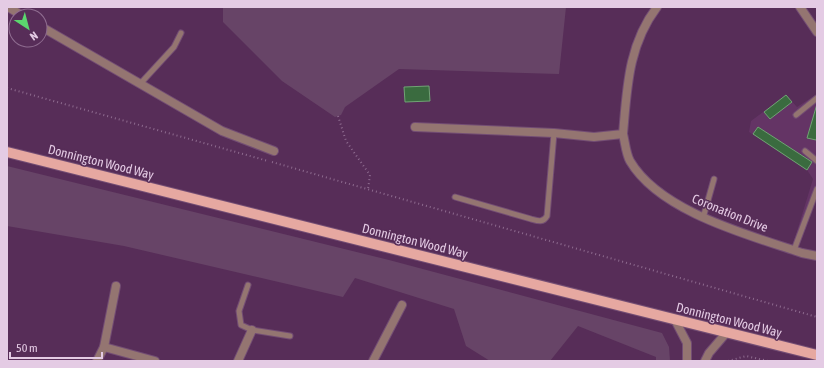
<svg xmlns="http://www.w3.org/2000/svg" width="824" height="368" font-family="'Asap Condensed',sans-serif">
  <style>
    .built { fill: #643465 }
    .green { fill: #674467 }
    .building { fill: #3a6b3f; stroke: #70a374 }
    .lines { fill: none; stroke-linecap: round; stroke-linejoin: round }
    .lane-casing { stroke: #734d74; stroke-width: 7 }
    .street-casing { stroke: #734d74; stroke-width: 10 }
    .primary-casing { stroke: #734d74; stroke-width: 12 }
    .path { stroke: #8e6b8f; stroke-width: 2; stroke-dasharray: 1 3; stroke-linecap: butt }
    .lane { stroke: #947571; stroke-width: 5 }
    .street { stroke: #947571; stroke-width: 8 }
    .primary { stroke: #e6a8a1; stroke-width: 10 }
    .labels { text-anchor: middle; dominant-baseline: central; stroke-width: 3; stroke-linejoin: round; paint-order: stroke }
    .street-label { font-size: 13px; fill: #e4cbe4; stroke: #572d58 }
  </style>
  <rect width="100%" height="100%" fill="#572d58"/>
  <path class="built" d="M817,94V197L800,243L794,241L813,179L807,170L749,132L751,121L786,95L797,107Z"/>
  <g class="green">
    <path d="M223,7H566L559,74L399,69L345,107L341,115L335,117L282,81L223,22Z"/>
    <path d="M7,166L389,260L662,333L669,347L670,361H656V357L578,326L550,361H490L466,346L454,309L355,278L343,297L124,246L7,226Z"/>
  </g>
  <g class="building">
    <path d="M429,86L430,101L405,102L404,87Z"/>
    <path d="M786,95L792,102L770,119L764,112Z"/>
    <path d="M817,104V137L816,140L807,138Z"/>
    <path d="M758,127L812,162L807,170L753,134Z"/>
  </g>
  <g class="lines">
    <g class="lane-casing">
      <g id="lane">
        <path d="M140,84L174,47L181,33"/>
        <path d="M796,115L817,98"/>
        <path d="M805,151L817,161"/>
        <path d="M455,197L531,219C538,221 543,223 547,216L554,133"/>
        <path d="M703,218L714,179"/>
        <path d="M794,250L817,189"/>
        <path d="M248,285L239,311L241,325L252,330L290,336"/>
      </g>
    </g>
    <g class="street-casing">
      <g id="street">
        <path d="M8,7L23,16"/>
        <path d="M800,7L817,32"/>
        <path d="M40,26L222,131L274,151"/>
        <path d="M415,127L554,133L594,137L623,134C627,89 628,45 657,7"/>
        <path d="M623,134C625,142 626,154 630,161C660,212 749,235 802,253L817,256"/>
        <path d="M675,320L687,343V361"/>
        <path d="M104,347L155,361"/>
        <path d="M97,361L104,347L116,286"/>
        <path d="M238,361L252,330"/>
        <path d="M373,361L402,305"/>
        <path d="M705,361L709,353L727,332"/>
      </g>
    </g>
    <g class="primary-casing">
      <path id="primary" d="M7,152L817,355"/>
    </g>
    <g class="path">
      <path d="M7,88L268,161"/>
      <path d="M338,116L346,141L370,175L368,189"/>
      <path d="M272,162L817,317"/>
      <path d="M728,361L746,356L768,361"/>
    </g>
    <use href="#lane" class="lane"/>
    <use href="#street" class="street"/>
    <use href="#primary" class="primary"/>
  </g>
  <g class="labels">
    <g class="street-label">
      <text transform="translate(101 162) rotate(14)">Donnington Wood Way</text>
      <text transform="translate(730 213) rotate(22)">Coronation Drive</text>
      <text transform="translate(415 241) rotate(14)">Donnington Wood Way</text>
      <text transform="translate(729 320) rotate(14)">Donnington Wood Way</text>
    </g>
  </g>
  <rect width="824" height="368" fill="none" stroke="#e4cbe4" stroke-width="16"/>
  <g transform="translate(28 28) rotate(144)"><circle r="19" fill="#572d58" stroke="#8f6c90"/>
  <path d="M0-3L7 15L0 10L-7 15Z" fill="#5bd56e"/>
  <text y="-6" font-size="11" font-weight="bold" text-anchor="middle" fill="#e4cbe4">N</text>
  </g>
  <path d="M10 352v6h92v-6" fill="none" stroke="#e4cbe4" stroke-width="2"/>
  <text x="16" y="352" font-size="12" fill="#e4cbe4" stroke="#572d58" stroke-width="3" paint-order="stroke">50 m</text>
</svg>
